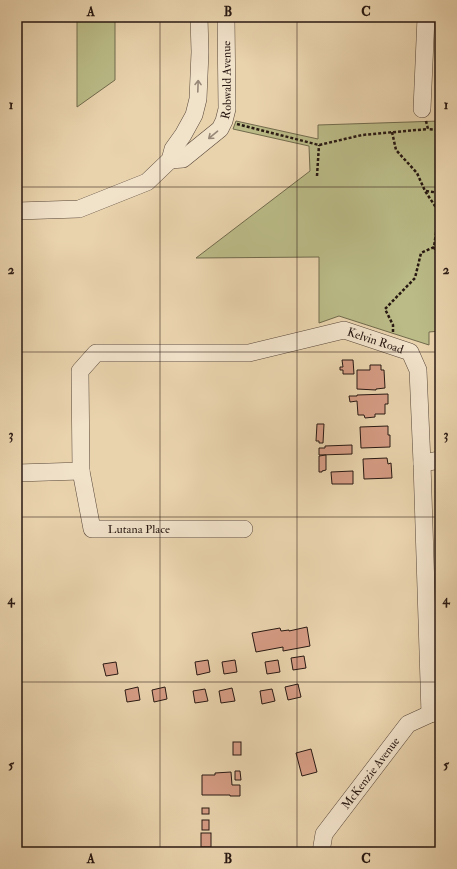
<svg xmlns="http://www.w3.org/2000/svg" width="457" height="869" font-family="'IM FELL Double Pica',serif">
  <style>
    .green { fill: #babb87; stroke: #716a4c }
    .building { fill: #d59c84; stroke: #281812 }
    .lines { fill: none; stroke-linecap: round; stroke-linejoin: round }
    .minor-casing { stroke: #584739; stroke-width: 18 }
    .path { stroke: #281812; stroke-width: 2.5; stroke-dasharray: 3 2; stroke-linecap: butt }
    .minor { stroke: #f1e2ca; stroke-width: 17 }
    .oneway { stroke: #978777 }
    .grid { fill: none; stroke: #281812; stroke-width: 1; stroke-opacity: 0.55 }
    .labels { text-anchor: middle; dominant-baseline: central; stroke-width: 3.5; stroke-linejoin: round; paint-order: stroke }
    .street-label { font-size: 12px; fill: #281812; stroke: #f1e2ca }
    .neatline { fill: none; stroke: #281812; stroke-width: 1.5 }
    .grid-label { font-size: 13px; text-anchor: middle; font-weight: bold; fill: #281812 }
  </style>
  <rect width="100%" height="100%" fill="#e9d3ad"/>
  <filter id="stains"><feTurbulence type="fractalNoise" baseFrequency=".005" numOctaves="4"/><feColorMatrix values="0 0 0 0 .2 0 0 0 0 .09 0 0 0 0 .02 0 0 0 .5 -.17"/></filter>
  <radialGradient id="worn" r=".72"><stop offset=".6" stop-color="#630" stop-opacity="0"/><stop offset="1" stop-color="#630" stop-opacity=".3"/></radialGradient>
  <g class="green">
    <path d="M77,17H115V80L77,107Z"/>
    <path d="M236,121L318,139V125L440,121V331L429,332V345L339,316L319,323V257L196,258L310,171L309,146L233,129Z"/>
  </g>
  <g class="building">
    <path d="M342,360H353L354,374H343V370H340V367H343Z"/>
    <path d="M370,365H381V370H384L385,388L376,389V390L357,389V370H370Z"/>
    <path d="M388,394V404H385V414H375V417L365,418L364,415H358L357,401L350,402L349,396H357V395Z"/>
    <path d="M317,424H324L323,443H319V441H316Z"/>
    <path d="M388,426V435H390V447L361,448L360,427Z"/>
    <path d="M352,445V454L319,455V448H325V446Z"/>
    <path d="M326,455V470L322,471V472H319V456Z"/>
    <path d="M387,458L388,464L391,463L392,478L364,479L363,459Z"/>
    <path d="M353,471V484H332L331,472Z"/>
    <path d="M307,627L310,646L283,651V647L256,652L252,633L280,628L281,631L289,630V631Z"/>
    <path d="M304,656L306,668L293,670L291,658Z"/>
    <path d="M208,660L210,672L197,675L195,662Z"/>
    <path d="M235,660L237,672L224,674L222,662Z"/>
    <path d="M278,660L280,672L267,674L265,662Z"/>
    <path d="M116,662L118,674L106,676L103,664Z"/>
    <path d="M298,684L301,697L288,700L285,687Z"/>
    <path d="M138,687L140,700L127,702L125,690Z"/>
    <path d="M165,687L167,699L154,702L152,690Z"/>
    <path d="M232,688L235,701L221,703L219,691Z"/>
    <path d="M205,689L208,701L195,703L193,691Z"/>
    <path d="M272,689L275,701L262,704L260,691Z"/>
    <rect x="233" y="742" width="8" height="13"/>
    <path d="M311,749L317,772L302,776L296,753Z"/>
    <path d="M235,771H240L241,780H235Z"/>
    <path d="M231,772L232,785H240V796H230V795H202V775H215V773Z"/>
    <rect x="202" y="808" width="7" height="6"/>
    <rect x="202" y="820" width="7" height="10"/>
    <rect x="201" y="833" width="10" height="14"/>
  </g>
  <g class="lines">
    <g class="minor-casing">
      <g id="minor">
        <path d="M422,109L426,17"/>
        <path id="s1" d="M170,160L183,159L220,129L224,121L227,109L226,17"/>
        <path d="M17,211L79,209L147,182L170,160L173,149L183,135L194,115L198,99L200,52L199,17"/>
        <path d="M422,463L440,460"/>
        <path id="s2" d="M81,471L92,529H244"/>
        <path id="s3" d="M17,473L81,471L80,371L96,353H249L344,330L410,352L418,370L422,463L430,714"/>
        <path id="s4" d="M321,852L324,834L408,724L430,714L440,712"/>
      </g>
    </g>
    <g class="path">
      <path d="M426,121L428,129L440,130"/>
      <path d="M237,124L319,145L362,135L428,129"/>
      <path d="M392,132L396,150L417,173L425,191L439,212L434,247L439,260L437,285L440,291"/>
      <path d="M317,176L319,145"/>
      <path d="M426,191L440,193"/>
      <path d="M393,332V325L385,309L415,278L421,253L434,247"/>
    </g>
    <use href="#minor" class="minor"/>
  </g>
  <defs><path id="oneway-shaft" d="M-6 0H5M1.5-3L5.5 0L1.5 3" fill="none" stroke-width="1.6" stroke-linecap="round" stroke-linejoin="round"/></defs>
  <g class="oneway">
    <use href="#oneway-shaft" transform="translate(198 86) rotate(-88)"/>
    <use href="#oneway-shaft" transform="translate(213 135) rotate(140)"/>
  </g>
  <path class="grid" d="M160,17V852M297,17V852M17,187H440M17,352H440M17,517H440M17,682H440"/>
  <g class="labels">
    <g class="street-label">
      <text stroke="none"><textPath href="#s1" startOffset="111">Robwald Avenue</textPath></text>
      <text stroke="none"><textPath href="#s3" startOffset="472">Kelvin Road</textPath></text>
      <text stroke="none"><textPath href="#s2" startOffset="106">Lutana Place</textPath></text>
      <text stroke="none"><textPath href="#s4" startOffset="95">McKenzie Avenue</textPath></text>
    </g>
  </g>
  <rect width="457" height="869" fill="none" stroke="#e9d3ad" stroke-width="44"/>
  <rect x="22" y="22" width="413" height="825" class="neatline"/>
  <g class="grid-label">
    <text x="91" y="16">A</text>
    <text x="228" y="16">B</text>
    <text x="366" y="16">C</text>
    <text x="11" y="109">1</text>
    <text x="446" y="109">1</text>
    <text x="11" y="274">2</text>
    <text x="446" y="274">2</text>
    <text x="11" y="439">3</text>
    <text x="446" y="439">3</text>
    <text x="11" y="604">4</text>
    <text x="446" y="604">4</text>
    <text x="11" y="769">5</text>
    <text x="446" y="769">5</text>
    <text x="91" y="863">A</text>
    <text x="228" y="863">B</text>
    <text x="366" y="863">C</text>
  </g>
  <rect width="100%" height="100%" filter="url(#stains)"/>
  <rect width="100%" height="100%" fill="url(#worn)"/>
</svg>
